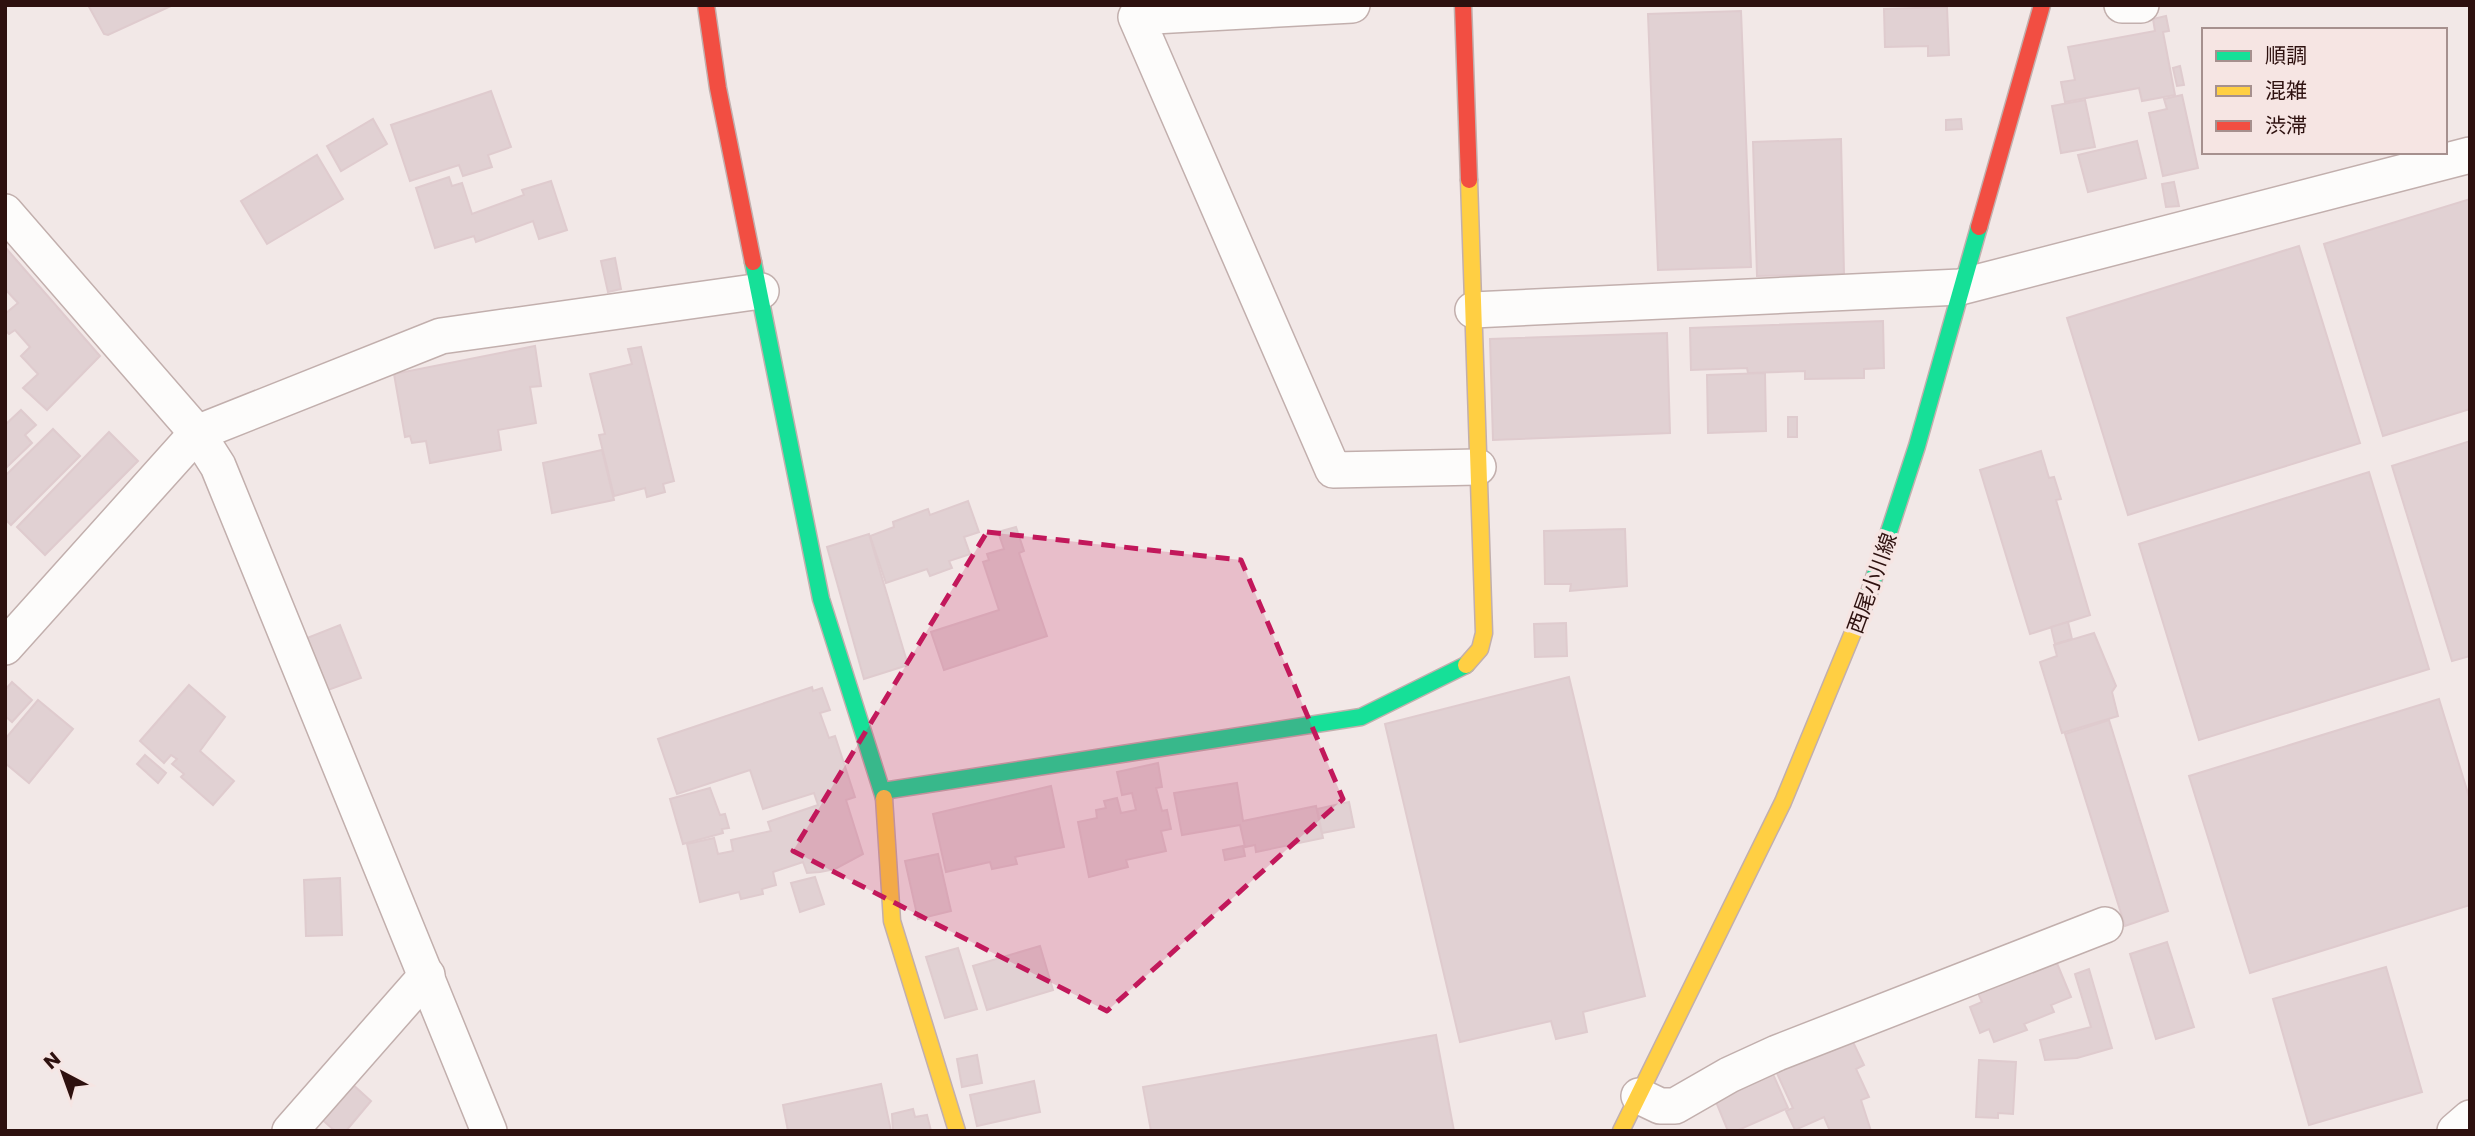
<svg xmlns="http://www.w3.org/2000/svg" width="2475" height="1136" font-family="Poppins,'Noto Sans JP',sans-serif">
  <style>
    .building { fill: #e1d1d3; stroke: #dfcbce; stroke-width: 2 }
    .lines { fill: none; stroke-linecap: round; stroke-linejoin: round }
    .street-casing { stroke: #c2afad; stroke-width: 38 }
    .fast-casing { stroke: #c2afad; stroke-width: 19 }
    .slow-casing { stroke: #c2afad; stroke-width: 19 }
    .jam-casing { stroke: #c2afad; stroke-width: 19 }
    .street { stroke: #fdfcfb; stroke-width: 35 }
    .fast { stroke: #16e098; stroke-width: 16 }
    .slow { stroke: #ffcf43; stroke-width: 16 }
    .jam { stroke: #f24e42; stroke-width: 16 }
    .marked { fill: #c2185b; fill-opacity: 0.2; stroke: #c2185b; stroke-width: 5; stroke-dasharray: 14 9; stroke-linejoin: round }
    .labels { text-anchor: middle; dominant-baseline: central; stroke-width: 7; stroke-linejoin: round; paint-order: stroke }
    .street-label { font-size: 21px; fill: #2e110f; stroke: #f6e5e3 }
  </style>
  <rect width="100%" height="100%" fill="#f2e8e7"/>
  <g class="building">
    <path d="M88,5H173L108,35L104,34Z"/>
    <path d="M1947,7L1949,55L1928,56V46L1885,47L1884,9Z"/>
    <path d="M1741,11L1751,267L1658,270L1648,14Z"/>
    <path d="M2166,16L2169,31L2163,32L2175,95L2142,101L2139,88L2065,102L2061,82L2075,80L2068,47L2155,31L2153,19Z"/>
    <path d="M2180,66L2184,85L2177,86L2173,68Z"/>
    <path d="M491,91L511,147L488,155L492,167L463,176L459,165L410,181L391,125Z"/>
    <path d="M2182,95L2198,168L2163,176L2149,113L2167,109L2164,99Z"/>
    <path d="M2085,100L2095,147L2061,153L2052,106Z"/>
    <path d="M373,119L387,144L341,171L327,146Z"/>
    <path d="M1961,119L1962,129L1946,130V120Z"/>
    <path d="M1841,139L1844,274L1757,276L1753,142Z"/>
    <path d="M2137,141L2146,178L2088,192L2078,155Z"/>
    <path d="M317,155L343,199L267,244L241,201Z"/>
    <path d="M449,177L452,186L462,183L472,214L524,195L522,190L551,181L567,230L539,239L533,221L476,242L474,236L435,248L416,188Z"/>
    <path d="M2174,182L2179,206L2166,207L2162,184Z"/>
    <path d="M2470,199V409L2383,436L2324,244Z"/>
    <path d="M2299,246L2360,443L2128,515L2067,318Z"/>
    <path d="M5,247L100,356L47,410L23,388L38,374L21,356L30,347L15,330L9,334L5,330V314L18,303L5,289Z"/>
    <path d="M615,258L621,289L608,292L601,261Z"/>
    <path d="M1883,321L1884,368L1864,369V378L1805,379V371L1748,373L1747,368L1691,370L1690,328Z"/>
    <path d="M1667,333L1670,433L1493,440L1490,339Z"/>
    <path d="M535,346L541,386L530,387L536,423L498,430L501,450L430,463L426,441L412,443L410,436L405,437L394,374Z"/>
    <path d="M641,347L674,481L663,484L665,492L647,497L645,488L614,496L599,435L605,434L590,374L632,364L628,349Z"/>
    <path d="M1765,373L1766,431L1708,433L1707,375Z"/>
    <path d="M21,410L36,425L25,435L32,443L5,469V425Z"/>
    <rect x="1788" y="417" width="9" height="20"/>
    <path d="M53,429L80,456L11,525L5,519V476Z"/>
    <path d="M109,432L138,461L45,555L17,527Z"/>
    <path d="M2470,441V656L2452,661L2392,466Z"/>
    <path d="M602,450L614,500L552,513L543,463Z"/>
    <path d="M2041,451L2049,478L2054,477L2061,499L2056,500L2090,615L2030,634L1980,470Z"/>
    <path d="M2369,472L2429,669L2199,740L2139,544Z"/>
    <path d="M968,501L979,532L964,537L970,554L949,561L952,568L930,576L927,569L886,583L870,536L894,527L893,522L928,509L930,515Z"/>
    <path d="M1016,527L1024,551L1019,553L1047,636L944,670L931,632L999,610L983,562L989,560L987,554L1004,549L998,532Z"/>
    <path d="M1625,529L1627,586L1570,591L1571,584H1545L1544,531Z"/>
    <path d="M869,534L908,665L864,679L827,547Z"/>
    <path d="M2068,622L2072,639L2055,644L2051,627Z"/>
    <path d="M1566,623L1567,656L1535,657L1534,624Z"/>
    <path d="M340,625L361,678L328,690L307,638Z"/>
    <path d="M2094,633L2116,686L2112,692L2118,716L2062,733L2040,662L2057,656L2054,645Z"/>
    <path d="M1569,677L1645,996L1583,1012L1587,1032L1556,1039L1551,1021L1460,1042L1385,724Z"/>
    <path d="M12,682L32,700L12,722L5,716V690Z"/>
    <path d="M189,685L225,717L200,751L234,781L213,805L181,777L184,774L172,764L177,759L171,755L164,763L140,741Z"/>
    <path d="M812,687L813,691L822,688L830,710L820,713L829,738L835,736L855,797L846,800L863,854L835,869L820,872L807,873L803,862L773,872L776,885L762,889L763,894L741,899L739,892L700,902L687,844L714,838L718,854L733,851L731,840L771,831L768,822L818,805L814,793L763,809L750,770L677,794L658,739Z"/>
    <path d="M2439,699L2470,800V905L2250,973L2189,776Z"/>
    <path d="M38,700L73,729L29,783L5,763V739Z"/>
    <path d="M2109,720L2168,911L2125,926L2065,734Z"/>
    <path d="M145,755L166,773L158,783L137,764Z"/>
    <path d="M1158,763L1162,787L1156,788L1162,811L1167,810L1171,829L1161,831L1166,851L1126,860L1128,867L1089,877L1078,822L1097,818L1096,810L1106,808L1104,801L1117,798L1121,813L1136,810L1132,793L1122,795L1117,772Z"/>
    <path d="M1237,783L1243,821L1316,806L1323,838L1256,852L1255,845L1245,847L1240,825L1182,835L1174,793Z"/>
    <path d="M1051,786L1064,847L1015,857L1017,864L992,869L990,862L946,872L933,814Z"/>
    <path d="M710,788L720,815L725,814L729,828L722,829L723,833L683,844L670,799Z"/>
    <path d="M1349,802L1354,827L1322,833L1317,809Z"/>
    <path d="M1243,846L1245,856L1225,860L1223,850Z"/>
    <path d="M938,854L951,911L918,919L905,861Z"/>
    <path d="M815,877L824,904L800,912L791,883Z"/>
    <path d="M340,878L342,935L306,936L304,880Z"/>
    <path d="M2167,942L2194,1027L2156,1039L2130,954Z"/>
    <path d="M1040,946L1053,990L987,1010L973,966Z"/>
    <path d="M958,948L977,1009L945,1018L926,957Z"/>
    <path d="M2056,961L2071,997L2051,1005L2054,1012L2024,1024L2027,1030L1994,1042L1989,1029L1980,1033L1970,1007L1982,1002L1978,993Z"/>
    <path d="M2386,967L2422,1092L2309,1125L2273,999Z"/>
    <path d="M2089,969L2112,1048L2077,1058L2045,1060L2040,1040L2091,1027L2075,974Z"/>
    <path d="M1436,1035L1454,1131H1151L1143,1087Z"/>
    <path d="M1852,1040L1864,1065L1856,1069L1869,1097L1861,1100L1871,1131H1830L1824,1117L1795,1130L1786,1111L1793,1108L1775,1069Z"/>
    <path d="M977,1055L982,1083L962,1087L957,1059Z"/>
    <path d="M1979,1060L2016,1062L2013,1114L1998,1113V1118L1976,1117Z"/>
    <path d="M1772,1072L1788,1108L1736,1131H1728L1714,1097Z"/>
    <path d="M1034,1081L1040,1112L977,1126L970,1095Z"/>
    <path d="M350,1082L371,1101L346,1131H335L319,1117Z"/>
    <path d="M881,1084L891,1131H788L783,1105Z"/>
    <path d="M913,1109L915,1117L927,1115L931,1131H893L892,1114Z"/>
  </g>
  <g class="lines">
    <g class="street-casing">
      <g id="street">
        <path d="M1352,5L1136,17L1333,470L1478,467"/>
        <path d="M2122,5H2141"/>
        <path d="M5,212L197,433L218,466L489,1131"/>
        <path d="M1473,310L1960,287L2470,155"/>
        <path d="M5,647L197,433L441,336L761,291"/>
        <path d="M1639,1096L1660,1106H1675L1729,1075L1777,1053L2105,925"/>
        <path d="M290,1131L427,975"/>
        <path d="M2455,1131L2470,1118"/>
      </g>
    </g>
    <g class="fast-casing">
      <g id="fast">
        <path d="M753,262L821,599L884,798"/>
        <path d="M1868,596L1917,446L1979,227"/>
        <path d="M883,791L1361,717L1466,665"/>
      </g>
    </g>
    <g class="slow-casing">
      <g id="slow">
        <path d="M1466,665L1480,649L1484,633L1469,180"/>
        <path d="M884,798L892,921L957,1131"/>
        <path d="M1621,1131L1783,802L1868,596"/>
      </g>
    </g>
    <g class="jam-casing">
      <g id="jam">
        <path d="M706,5L718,88L753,262"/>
        <path d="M1463,5L1469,180"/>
        <path d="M1979,227L2042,5"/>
      </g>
    </g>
    <use href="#street" class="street"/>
    <use href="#fast" class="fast"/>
    <use href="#slow" class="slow"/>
    <use href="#jam" class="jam"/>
  </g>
  <path class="marked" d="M987,532L1241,560L1343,799L1107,1011L793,851Z"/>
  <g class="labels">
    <g class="street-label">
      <text transform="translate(1872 583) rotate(-70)">西尾小川線</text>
    </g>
  </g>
  <rect width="2475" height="1136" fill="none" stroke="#2e110f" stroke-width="14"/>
  <rect x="2202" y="28" width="245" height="126" fill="#f6e5e3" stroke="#a6908e" stroke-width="2"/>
  <rect x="2216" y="51" width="35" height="10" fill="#16e098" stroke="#a6908e" stroke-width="2"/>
  <text x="2265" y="63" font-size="21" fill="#2e110f">順調</text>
  <rect x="2216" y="86" width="35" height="10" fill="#ffcf43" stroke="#a6908e" stroke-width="2"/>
  <text x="2265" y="98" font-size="21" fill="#2e110f">混雑</text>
  <rect x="2216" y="121" width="35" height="10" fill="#f24e42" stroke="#a6908e" stroke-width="2"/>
  <text x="2265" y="133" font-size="21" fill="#2e110f">渋滞</text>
  <g transform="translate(63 1073) rotate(319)" stroke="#f6e5e3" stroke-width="5" paint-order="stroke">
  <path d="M0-5L12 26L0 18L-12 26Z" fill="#2e110f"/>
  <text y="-10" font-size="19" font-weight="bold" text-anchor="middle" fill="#2e110f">N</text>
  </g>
</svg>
